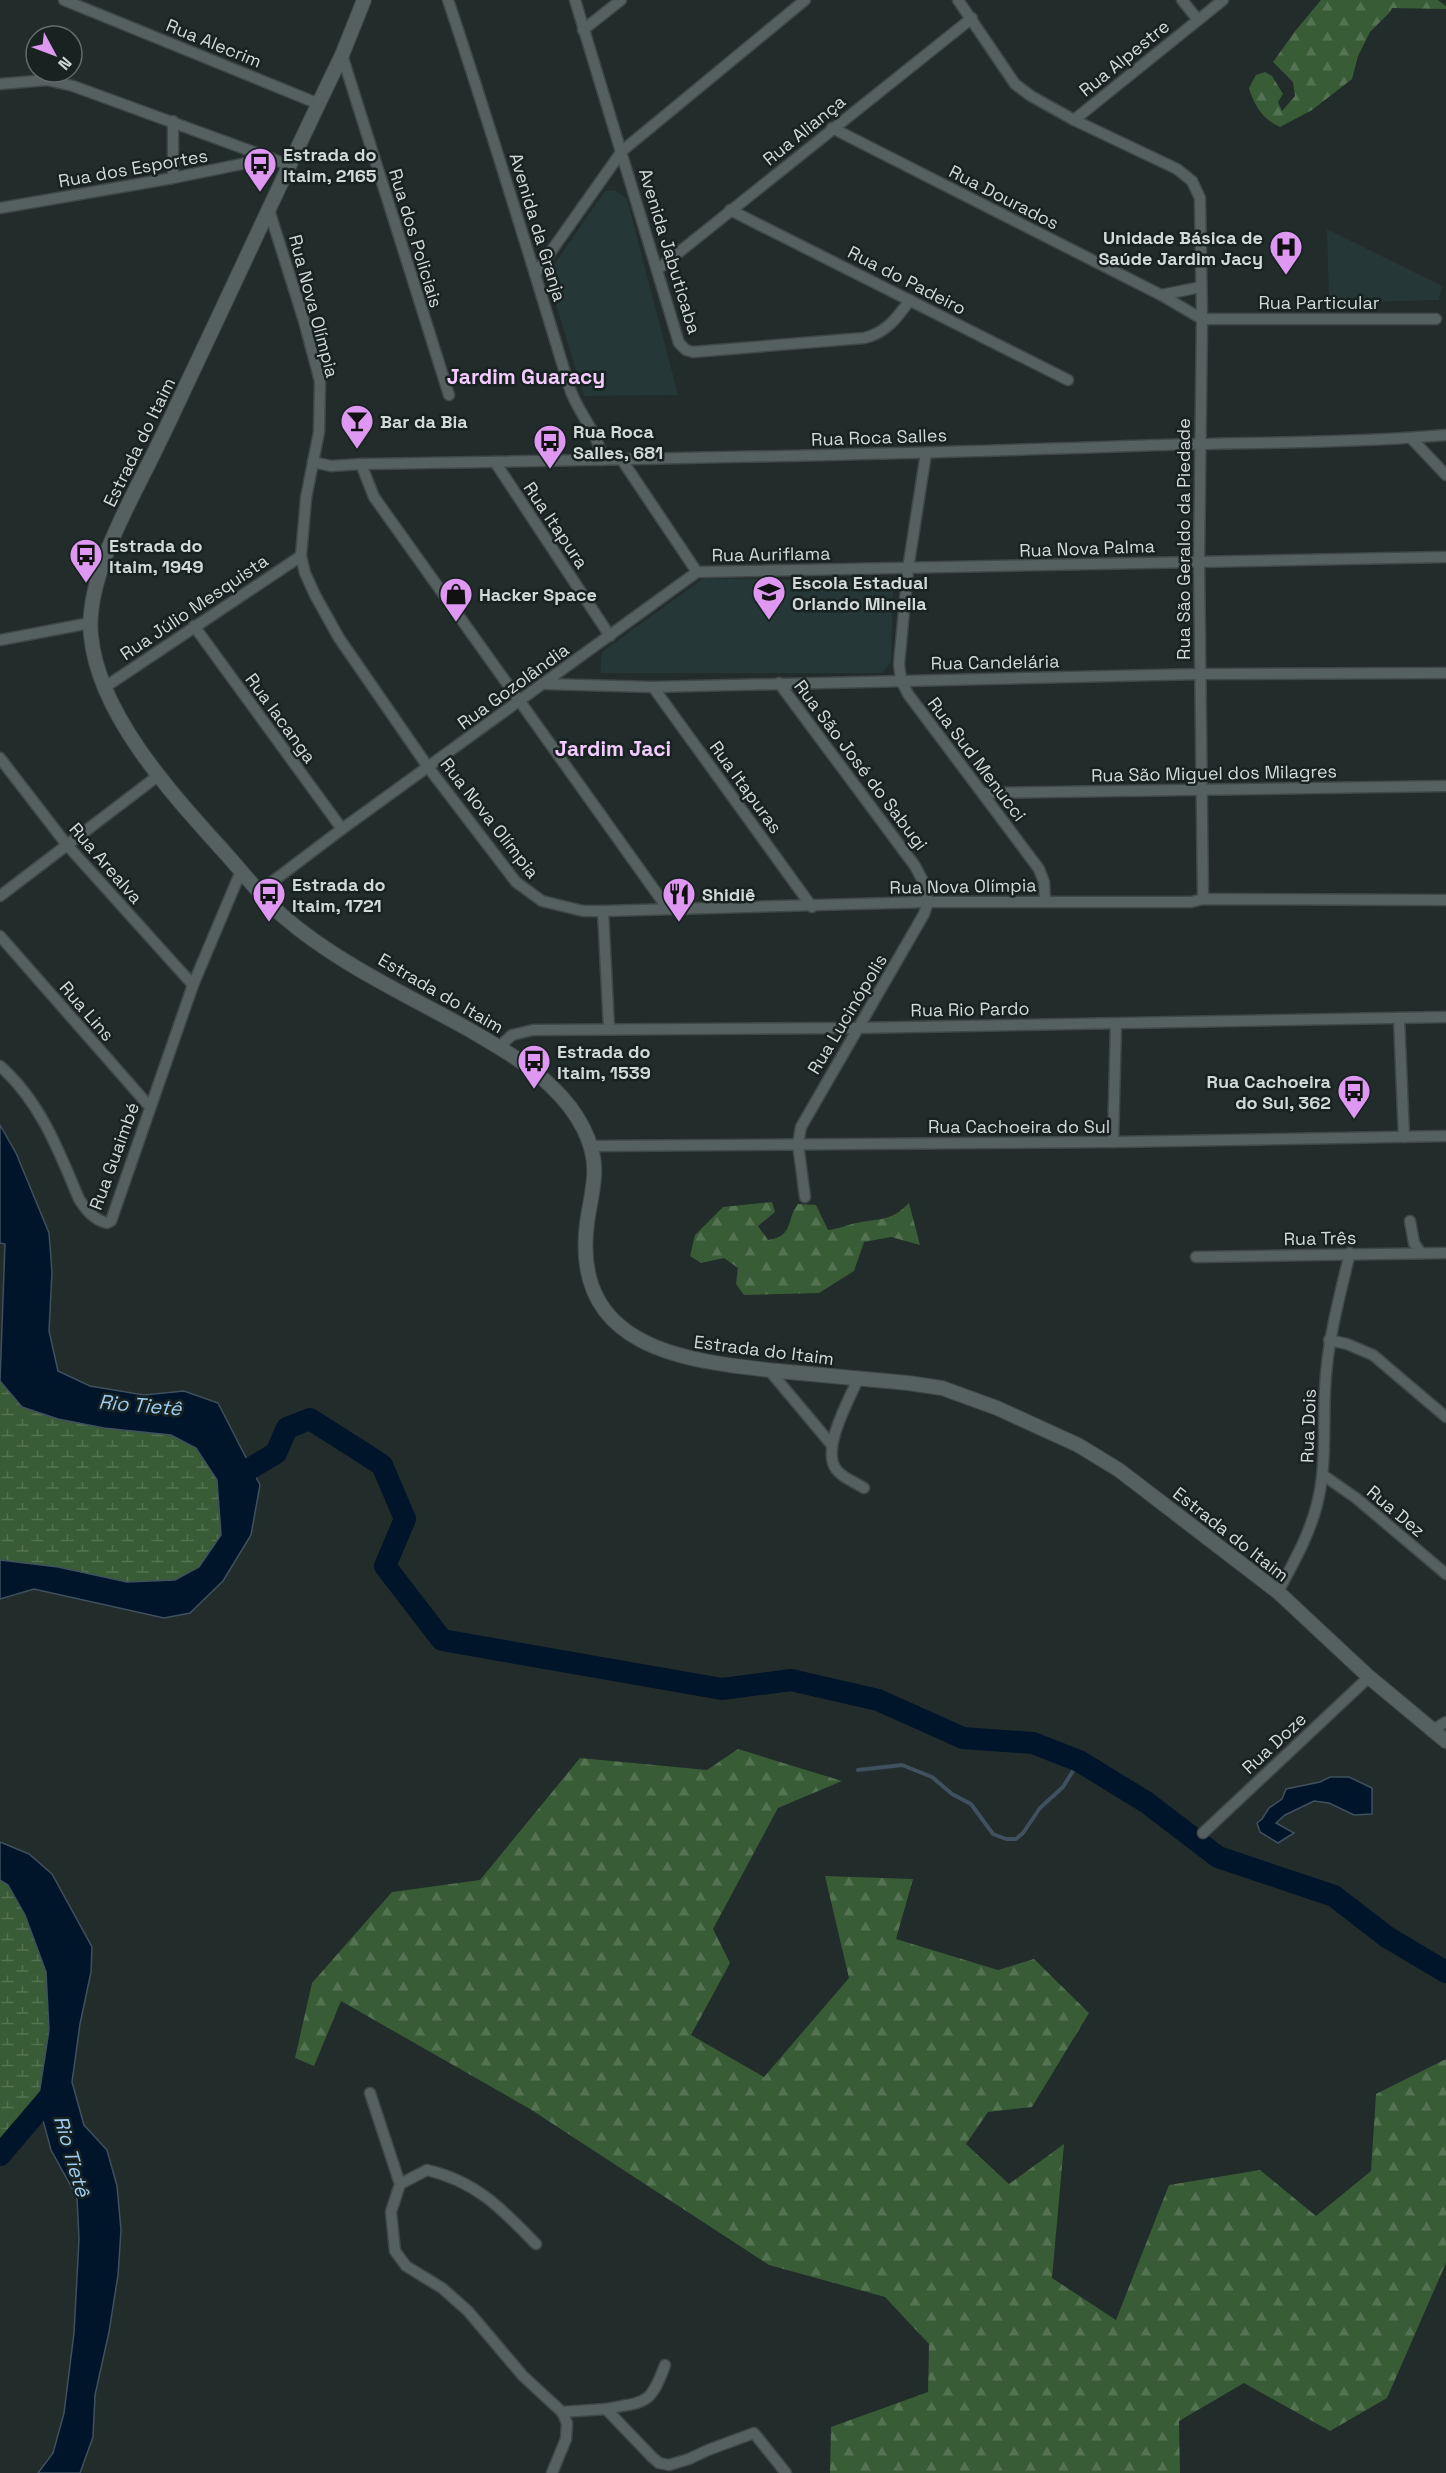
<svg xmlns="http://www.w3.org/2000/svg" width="1446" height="2473" font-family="'Space Grotesk',sans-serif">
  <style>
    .built { fill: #253736 }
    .forest { fill: url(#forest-firs) }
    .wetland { fill: url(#wetland-marsh) }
    .water { fill: #001529; stroke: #3f505e; stroke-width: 1.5 }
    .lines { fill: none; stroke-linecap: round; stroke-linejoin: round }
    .stream { stroke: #3f505e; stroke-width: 4 }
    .river { stroke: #001529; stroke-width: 22 }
    .minor-casing { stroke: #3f4747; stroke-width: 13 }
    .tertiary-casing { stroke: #3f4747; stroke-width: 16 }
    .minor { stroke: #556060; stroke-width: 10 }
    .tertiary { stroke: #556060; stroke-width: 14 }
    .labels { text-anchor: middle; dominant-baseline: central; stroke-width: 5; stroke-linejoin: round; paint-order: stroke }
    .street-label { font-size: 18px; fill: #d3d9d9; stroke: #182221 }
    .poi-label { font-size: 18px; font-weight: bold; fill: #d3d9d9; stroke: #182221; text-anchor: start }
    .water-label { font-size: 20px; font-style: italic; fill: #9eccf1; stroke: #182221 }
    .quarter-label { font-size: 21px; font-weight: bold; fill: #f3cbfe; stroke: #182221 }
  </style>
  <defs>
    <pattern id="forest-firs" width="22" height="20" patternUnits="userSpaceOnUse" patternTransform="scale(1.5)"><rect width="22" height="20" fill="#385c36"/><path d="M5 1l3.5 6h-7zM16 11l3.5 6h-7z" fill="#547352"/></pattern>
    <pattern id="wetland-marsh" width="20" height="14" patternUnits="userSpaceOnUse" patternTransform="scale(1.5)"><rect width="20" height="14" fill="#385c36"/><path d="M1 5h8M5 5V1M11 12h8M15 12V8" fill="none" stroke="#547352"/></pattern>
  </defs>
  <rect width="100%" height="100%" fill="#222c2b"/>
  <g class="built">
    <path d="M615,190L627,199L678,395L584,396L547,275L605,191Z"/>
    <path d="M1327,229L1442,286L1439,300L1329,303Z"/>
    <path d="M704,578L888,582L893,590L891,662L882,673H600L602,652Z"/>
  </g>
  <g class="forest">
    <path d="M1321,0H1438L1446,6V9L1392,8L1390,12L1370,32L1358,56L1352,79L1312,110L1280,127C1263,120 1254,105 1249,88L1256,75L1265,72L1272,76L1283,94L1278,102L1282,111L1295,96L1293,82L1273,62L1296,30Z"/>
    <path d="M772,1202L775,1212L758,1226L768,1240C795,1236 786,1218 798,1204L816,1205L828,1230C838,1229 847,1225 856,1223C879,1218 891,1222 909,1203L920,1245L891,1237L864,1242L854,1271L819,1293L744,1295L736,1284L738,1268L724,1258L701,1263L690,1256L695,1235L723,1207Z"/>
    <path d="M738,1749L842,1781L778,1808L713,1929L730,1963L691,2035L764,2077L849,1978L825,1876L913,1879L896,1939L998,1970L1034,1959L1089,2013L1032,2107L988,2112L966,2144L1009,2184L1064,2144L1052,2278L1116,2320L1169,2185L1260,2170L1316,2216L1371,2171L1376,2094L1446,2059V2263L1387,2398L1330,2431L1244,2383L1179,2421L1180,2473H830L831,2427L928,2392L929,2344L885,2297L769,2265L530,2109L341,2001L314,2066L295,2058L312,1983L392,1892L480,1880L580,1758L707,1770Z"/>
  </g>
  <g class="wetland">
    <path d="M0,1381L22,1407L58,1419L104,1428L171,1435L196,1448L217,1480L221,1535L199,1567L175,1580L127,1582L58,1567L0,1560Z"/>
    <path d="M0,1880L8,1885L25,1915L46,1972L49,2030L38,2102L0,2156Z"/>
  </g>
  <g class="water">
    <path d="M0,1125L16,1153L49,1233L52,1272L49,1331L58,1371L90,1386L144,1395L184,1391L218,1403L260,1485L251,1535L223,1581L190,1613L164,1618L34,1589L0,1599V1560L58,1567L127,1582L175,1580L199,1567L221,1535L217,1480L196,1448L171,1435L104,1428L58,1419L22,1407L0,1381L5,1244L0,1243Z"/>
    <path d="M1330,1777H1349L1372,1788V1814L1354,1815L1329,1803L1314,1801L1285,1815L1276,1823L1294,1833L1278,1843L1260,1832L1257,1823L1262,1819L1269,1808L1282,1799L1286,1789L1320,1782Z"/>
    <path d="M0,1842L29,1854L52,1874L92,1947L91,1972L80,2024L72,2082L84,2125L107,2150L117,2186L121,2230L118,2275L109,2332L95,2395L93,2437L80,2473H38L53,2453L64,2413L74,2333L79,2239L77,2197L51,2150L38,2102L49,2030L46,1972L25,1915L8,1885L0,1880Z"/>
  </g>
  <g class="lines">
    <path class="stream" d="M858,1770L902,1765L932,1777L952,1794L971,1804L993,1834L1006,1839H1016L1023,1833L1040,1808L1063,1787L1079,1761"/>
    <g class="river">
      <path d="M241,1474L276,1453L287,1428L310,1419L382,1465L405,1519L385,1566L442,1640L722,1689L791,1680L878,1700L963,1738L1033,1743L1079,1761L1146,1802L1218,1857L1334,1896L1387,1937L1446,1972"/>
      <path d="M0,2155L53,2093"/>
    </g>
    <g class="minor-casing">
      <g id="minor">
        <path d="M64,0L319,104"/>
        <path d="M448,0C491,128 530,257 569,386C577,413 599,432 602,460"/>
        <path d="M575,0L679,343L686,350L693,352L864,338C886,333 897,318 910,300"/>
        <path d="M958,0L1015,84L1031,96L1074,120L1177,169L1192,181L1200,198L1202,319L1199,561L1203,899"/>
        <path d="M1182,0L1198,20"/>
        <path d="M583,30L621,0"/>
        <path d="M342,55L449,395"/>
        <path d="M0,84L47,80L73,86L289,165"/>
        <path d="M1074,120L1223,0"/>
        <path d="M173,121V178"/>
        <path d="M832,128L1161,295L1202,319H1436"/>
        <path d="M0,208L173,178L271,158"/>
        <path d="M269,210L304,321L320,381L319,432L306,498L301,556L305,573L315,595L339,638L428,767L516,882L542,901L583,911H603L928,902H1191L1203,899L1446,900"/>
        <path d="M730,210L1068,380"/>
        <path d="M658,269L972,18"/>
        <path d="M535,274L622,151L805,0"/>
        <path d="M1161,295L1201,287"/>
        <path d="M1411,438L1446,475"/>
        <path d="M926,453L908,569L899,664L901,680L908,694L1039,869L1044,882L1045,901"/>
        <path d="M622,460L697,572"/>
        <path d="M313,462L331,466L361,464C617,460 874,455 1130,446C1235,442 1341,444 1446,435"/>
        <path d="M495,462L610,636"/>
        <path d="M361,464L374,497L668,909"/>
        <path d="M697,572L1446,557"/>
        <path d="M194,626L342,829"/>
        <path d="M0,640L90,623"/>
        <path d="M779,683L915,866L925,885L928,902L924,914L801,1127L798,1144L805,1197"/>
        <path d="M545,684L653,687L1199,674L1446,673"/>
        <path d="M105,687L301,556"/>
        <path d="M653,687L812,907"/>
        <path d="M0,758L67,845L193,985"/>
        <path d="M983,793L1446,786"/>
        <path d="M260,891L342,829L697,572"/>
        <path d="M0,896L159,775"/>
        <path d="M603,911L609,1028"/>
        <path d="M0,936L150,1107"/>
        <path d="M1399,1018L1404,1137"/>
        <path d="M499,1047L512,1035L533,1030L857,1028L1446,1017"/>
        <path d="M0,1066C40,1101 59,1151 79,1199C86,1210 94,1220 107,1223L111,1221L193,985L241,871"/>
        <path d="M1113,1142L1116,1024"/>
        <path d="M592,1146L1113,1142L1446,1136"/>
        <path d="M1410,1221L1414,1243L1421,1253"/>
        <path d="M1196,1257L1446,1253"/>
        <path d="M1329,1340L1347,1344L1373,1355L1446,1417"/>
        <path d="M769,1370L831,1444"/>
        <path d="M858,1379C849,1400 821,1449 836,1469C842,1478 855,1482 864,1488"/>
        <path d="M1323,1475L1356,1498L1446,1574"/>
        <path d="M1278,1592C1292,1565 1308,1538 1316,1508C1327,1470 1323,1429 1325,1389C1327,1343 1339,1298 1350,1253"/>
        <path d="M1431,1731L1446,1722"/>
        <path d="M1203,1833L1369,1677"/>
        <path d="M370,2093L400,2184L391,2212L395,2251L406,2266L442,2288L468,2311L523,2376L562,2412L567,2423L566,2439L552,2473"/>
        <path d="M400,2184L427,2170C476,2181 503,2210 536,2244"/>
        <path d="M606,2409C646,2401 650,2406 665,2365"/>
        <path d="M562,2412L606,2409L652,2457L659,2463L669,2465L689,2459L708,2450L754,2433L786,2473"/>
      </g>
    </g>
    <g class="tertiary-casing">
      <path id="tertiary" d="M364,0L342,55C290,162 241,270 190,377C177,405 164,433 150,461C126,509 85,582 91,636C99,717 176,798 227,855C246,876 263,899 284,917C337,963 407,995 468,1029C497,1046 528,1063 552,1087C576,1110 597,1143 594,1177C593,1193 589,1208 587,1223C571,1348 683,1361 778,1371C821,1375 865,1379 908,1383L942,1388L997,1408L1078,1445L1119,1470L1278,1592L1369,1677L1446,1741"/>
    </g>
    <use href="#minor" class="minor"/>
    <use href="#tertiary" class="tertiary"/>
  </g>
  <defs>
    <g id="bus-pin" transform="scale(1.725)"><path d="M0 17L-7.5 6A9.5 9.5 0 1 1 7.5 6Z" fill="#de98f2" stroke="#182221"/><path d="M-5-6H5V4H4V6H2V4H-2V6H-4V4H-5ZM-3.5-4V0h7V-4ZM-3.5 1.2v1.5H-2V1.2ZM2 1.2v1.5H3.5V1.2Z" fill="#111"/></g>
    <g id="hospital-pin" transform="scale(1.725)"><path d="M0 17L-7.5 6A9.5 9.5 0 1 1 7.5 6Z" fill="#de98f2" stroke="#182221"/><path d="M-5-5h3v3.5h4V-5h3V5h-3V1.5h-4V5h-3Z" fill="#111"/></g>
    <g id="bar-pin" transform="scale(1.725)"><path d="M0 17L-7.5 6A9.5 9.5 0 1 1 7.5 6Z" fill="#de98f2" stroke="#182221"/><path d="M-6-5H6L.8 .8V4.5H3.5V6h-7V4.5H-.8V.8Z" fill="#111"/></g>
    <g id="school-pin" transform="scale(1.725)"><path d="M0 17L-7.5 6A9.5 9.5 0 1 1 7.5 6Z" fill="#de98f2" stroke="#182221"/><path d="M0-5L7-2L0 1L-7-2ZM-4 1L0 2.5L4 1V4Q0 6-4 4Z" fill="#111"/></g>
    <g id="shop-pin" transform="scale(1.725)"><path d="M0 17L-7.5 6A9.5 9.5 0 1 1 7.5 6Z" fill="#de98f2" stroke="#182221"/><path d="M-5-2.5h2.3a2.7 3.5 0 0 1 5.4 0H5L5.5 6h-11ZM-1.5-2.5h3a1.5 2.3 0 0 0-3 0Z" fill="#111"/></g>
    <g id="restaurant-pin" transform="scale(1.725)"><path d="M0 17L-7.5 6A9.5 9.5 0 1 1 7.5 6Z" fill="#de98f2" stroke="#182221"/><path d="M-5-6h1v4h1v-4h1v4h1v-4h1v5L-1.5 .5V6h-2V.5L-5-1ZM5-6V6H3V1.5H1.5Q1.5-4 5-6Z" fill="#111"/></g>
  </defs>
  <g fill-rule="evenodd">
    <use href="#bus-pin" x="260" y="164"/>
    <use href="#hospital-pin" x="1286" y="247"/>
    <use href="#bar-pin" x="357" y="421"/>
    <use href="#bus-pin" x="550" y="441"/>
    <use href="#bus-pin" x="86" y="555"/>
    <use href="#school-pin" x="769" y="592"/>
    <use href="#shop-pin" x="456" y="594"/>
    <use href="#bus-pin" x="269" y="894"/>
    <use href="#restaurant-pin" x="679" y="894"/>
    <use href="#bus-pin" x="534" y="1061"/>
    <use href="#bus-pin" x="1354" y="1091"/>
  </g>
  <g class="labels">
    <g class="street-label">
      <text transform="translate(214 43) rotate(22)">Rua Alecrim</text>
      <text transform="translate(1124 58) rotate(-39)">Rua Alpestre</text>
      <text transform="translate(804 130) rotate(-39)">Rua Aliança</text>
      <text transform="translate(133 168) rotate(-10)">Rua dos Esportes</text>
      <text transform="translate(1004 197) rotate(27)">Rua Dourados</text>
      <text transform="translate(538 227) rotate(73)">Avenida da Granja</text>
      <text transform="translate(416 238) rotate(73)">Rua dos Policiais</text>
      <text transform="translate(670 251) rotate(73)">Avenida Jabuticaba</text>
      <text transform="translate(907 280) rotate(27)">Rua do Padeiro</text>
      <text x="1319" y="302">Rua Particular</text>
      <text transform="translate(314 306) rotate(75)">Rua Nova Olímpia</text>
      <text transform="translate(879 437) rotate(-2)">Rua Roca Salles</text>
      <text transform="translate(139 442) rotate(-64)">Estrada do Itaim</text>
      <text transform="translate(556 525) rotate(56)">Rua Itapura</text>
      <text transform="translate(1183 539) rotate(-90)">Rua São Geraldo da Piedade</text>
      <text transform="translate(1087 548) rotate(-2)">Rua Nova Palma</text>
      <text transform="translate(771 554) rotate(-1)">Rua Auriflama</text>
      <text transform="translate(194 607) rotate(-34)">Rua Júlio Mesquista</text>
      <text transform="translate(995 662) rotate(-1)">Rua Candelária</text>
      <text transform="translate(513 686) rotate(-36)">Rua Gozolândia</text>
      <text transform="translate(281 718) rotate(54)">Rua Iacanga</text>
      <text transform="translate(977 759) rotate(53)">Rua Sud Menucci</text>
      <text transform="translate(861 765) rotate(53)">Rua São José do Sabugi</text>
      <text transform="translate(1214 773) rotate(-1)">Rua São Miguel dos Milagres</text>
      <text transform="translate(746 787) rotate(54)">Rua Itapuras</text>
      <text transform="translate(490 818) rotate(52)">Rua Nova Olímpia</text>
      <text transform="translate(106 863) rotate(49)">Rua Arealva</text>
      <text transform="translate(963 886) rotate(-1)">Rua Nova Olímpia</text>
      <text transform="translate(441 993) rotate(30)">Estrada do Itaim</text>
      <text transform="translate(970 1009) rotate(-1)">Rua Rio Pardo</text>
      <text transform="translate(87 1011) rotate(49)">Rua Lins</text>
      <text transform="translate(847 1014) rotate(-59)">Rua Lucinópolis</text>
      <text x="1019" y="1126">Rua Cachoeira do Sul</text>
      <text transform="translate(114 1156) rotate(-70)">Rua Guaimbé</text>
      <text transform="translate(1320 1238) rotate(-1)">Rua Três</text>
      <text transform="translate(764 1350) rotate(7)">Estrada do Itaim</text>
      <text transform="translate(1308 1426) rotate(-88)">Rua Dois</text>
      <text transform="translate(1396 1511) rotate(40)">Rua Dez</text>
      <text transform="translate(1231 1534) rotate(38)">Estrada do Itaim</text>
      <text transform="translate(1274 1743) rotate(-43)">Rua Doze</text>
    </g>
    <g class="poi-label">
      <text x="283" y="154">Estrada do<tspan x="283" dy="21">Itaim, 2165</tspan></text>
      <text x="1263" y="237" text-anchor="end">Unidade Básica de<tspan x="1263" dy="21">Saúde Jardim Jacy</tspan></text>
      <text x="380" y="421">Bar da Bia</text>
      <text x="573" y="431">Rua Roca<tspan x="573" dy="21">Salles, 681</tspan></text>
      <text x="109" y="545">Estrada do<tspan x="109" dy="21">Itaim, 1949</tspan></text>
      <text x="792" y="582">Escola Estadual<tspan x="792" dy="21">Orlando Minella</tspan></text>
      <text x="479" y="594">Hacker Space</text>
      <text x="292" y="884">Estrada do<tspan x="292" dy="21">Itaim, 1721</tspan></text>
      <text x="702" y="894">Shidiê</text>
      <text x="557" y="1051">Estrada do<tspan x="557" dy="21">Itaim, 1539</tspan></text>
      <text x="1331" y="1081" text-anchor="end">Rua Cachoeira<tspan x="1331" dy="21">do Sul, 362</tspan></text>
    </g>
    <g class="water-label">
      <text transform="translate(140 1405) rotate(5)">Rio Tietê</text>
      <text transform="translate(72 2156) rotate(74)">Rio Tietê</text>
    </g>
    <g class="quarter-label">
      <text x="526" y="376">Jardim Guaracy</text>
      <text x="613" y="748">Jardim Jaci</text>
    </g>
  </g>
  <g transform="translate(54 54) rotate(131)"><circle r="28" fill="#182221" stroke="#636b6b" stroke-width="1.5"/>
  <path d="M0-4.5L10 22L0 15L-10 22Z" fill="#de98f2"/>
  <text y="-9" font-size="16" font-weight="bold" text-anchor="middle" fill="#d3d9d9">N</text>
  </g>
</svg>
